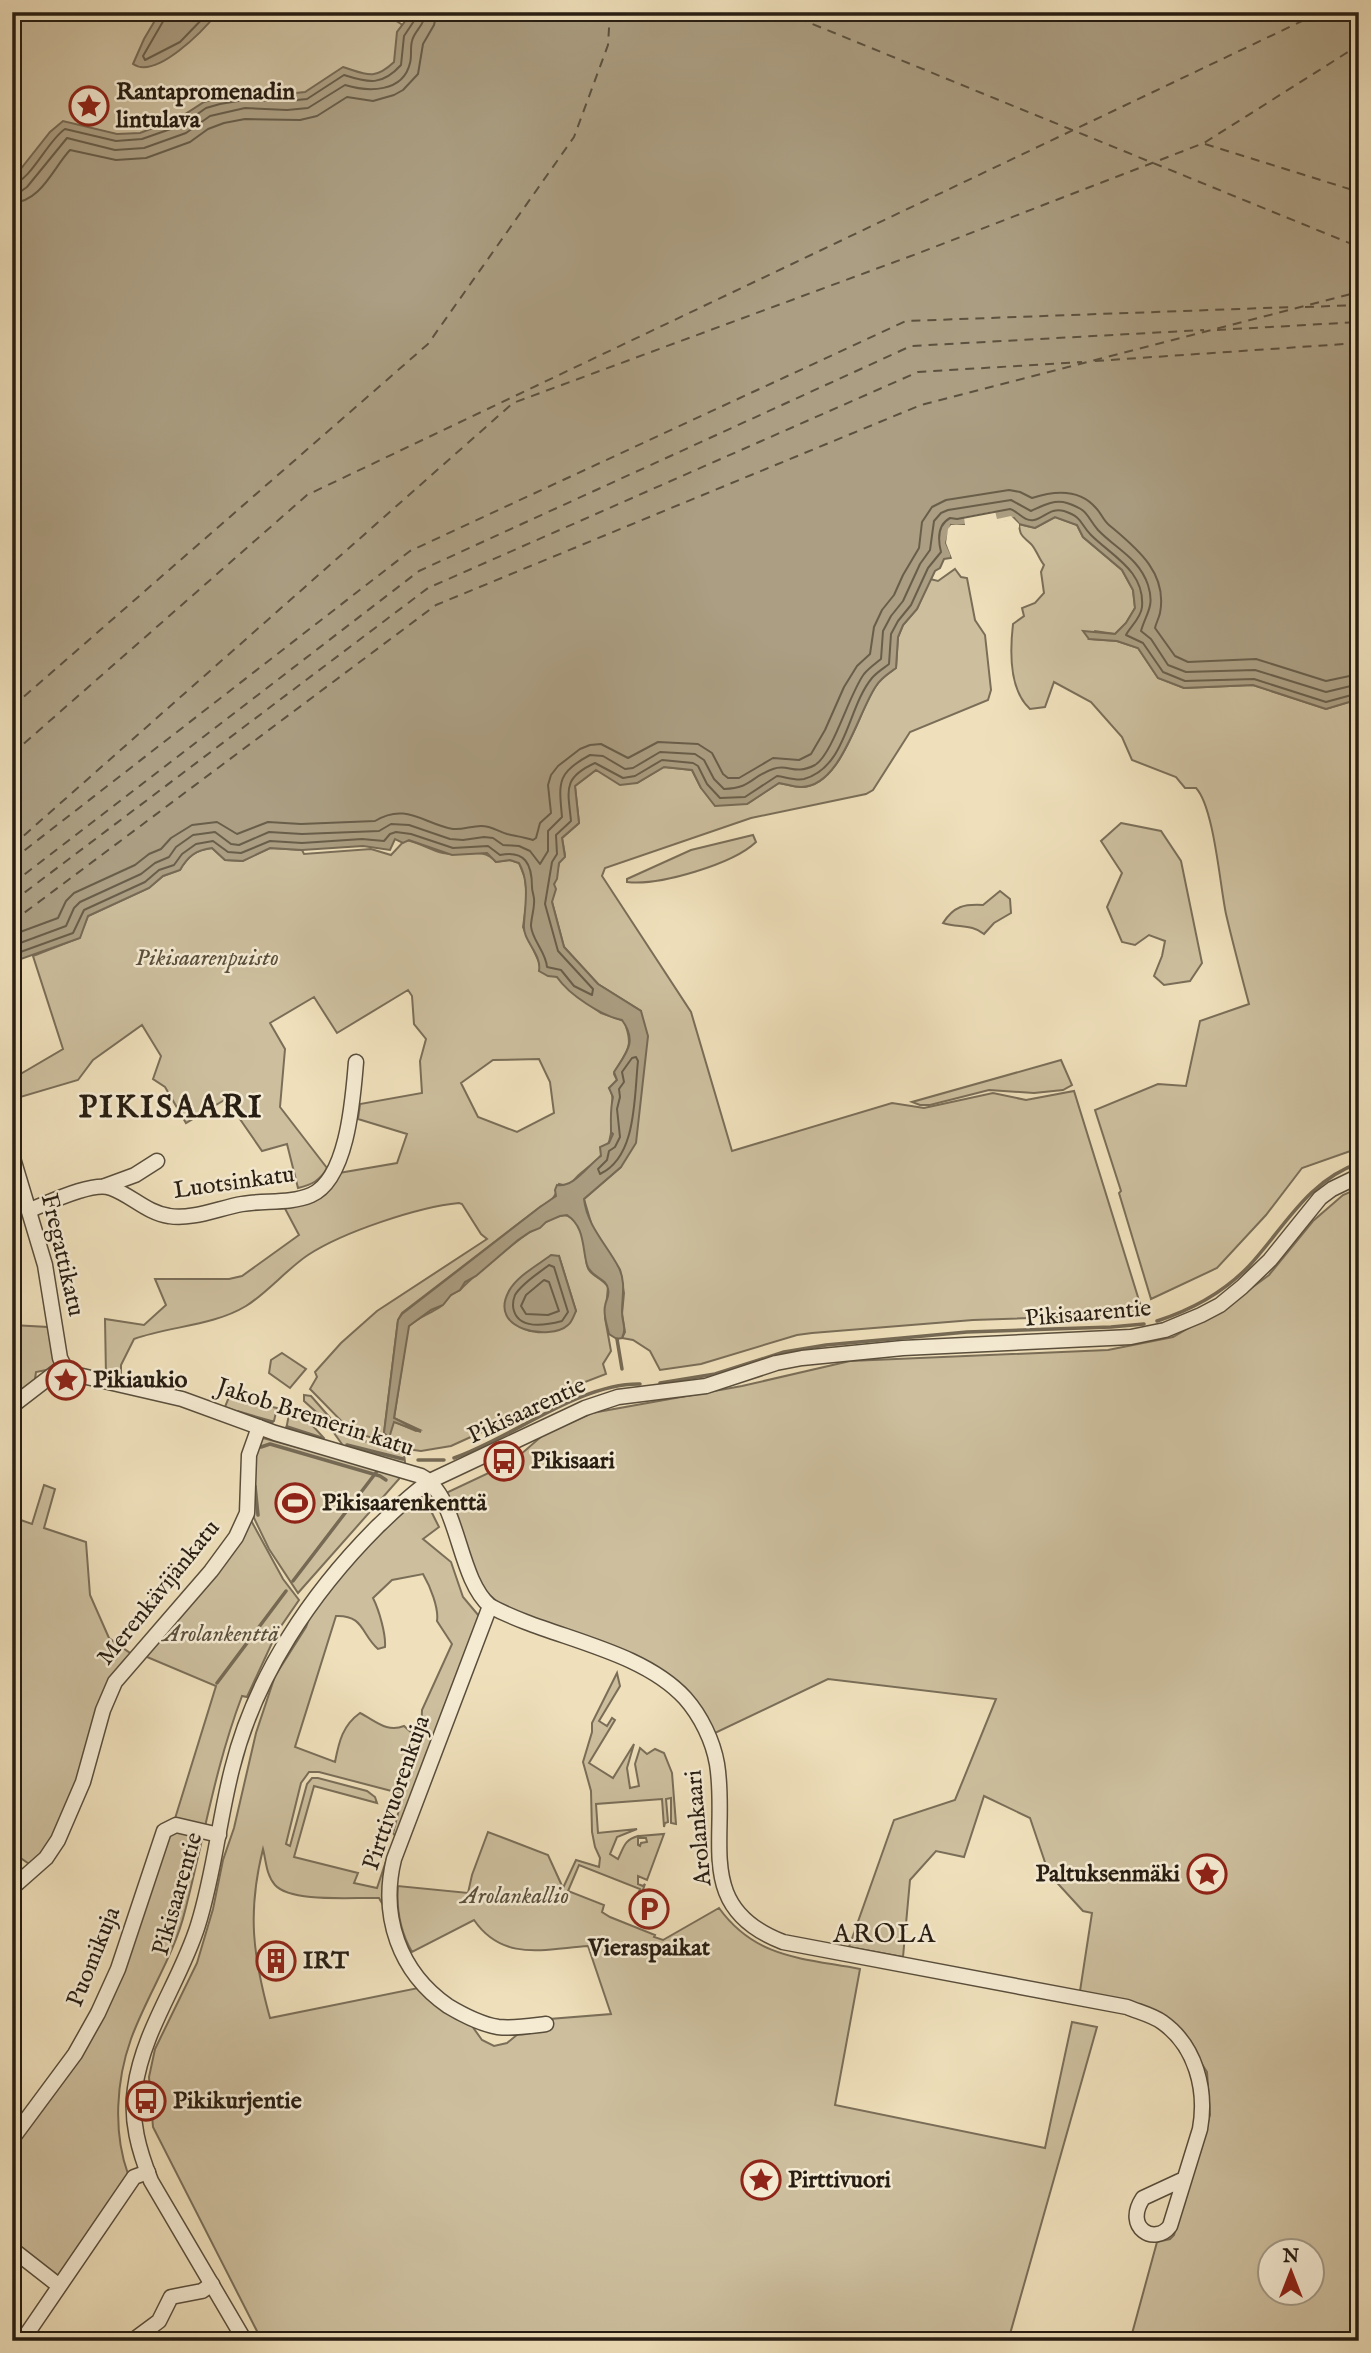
<svg xmlns="http://www.w3.org/2000/svg" width="1371" height="2353" font-family="'IM FELL English',serif">
  <style>
    .green { fill: #cdbf9e; stroke: #7a6e58; stroke-width: 2; fill-rule: evenodd }
    .water { fill: #ab9e82; stroke: #766a55; stroke-width: 2 }
    .pier { fill: #efe0bb }
    .lines { fill: none; stroke-linecap: round; stroke-linejoin: round }
    .shore { stroke: #695e4a; stroke-width: 2 }
    .stream { stroke: #766a55; stroke-width: 3.5 }
    .ferry { stroke: #5c513f; stroke-width: 2; stroke-dasharray: 9 7; stroke-linecap: butt }
    .minor-casing { stroke: #594e3c; stroke-width: 17 }
    .minor { stroke: #f5ebd3; stroke-width: 14 }
    .labels { text-anchor: middle; dominant-baseline: central; stroke-width: 5; stroke-linejoin: round; paint-order: stroke }
    .poi-label { font-size: 24px; font-weight: bold; fill: #271d12; stroke: #f5ebd3; text-anchor: start }
    .park-label { font-size: 24px; font-style: italic; fill: #594e3c; stroke: #f5ebd3 }
    .street-label { font-size: 24px; fill: #271d12; stroke: #f5ebd3 }
    .neighbourhood-label { font-size: 26px; letter-spacing: 2px; fill: #271d12; stroke: #f5ebd3 }
    .district-label { font-size: 32px; font-weight: bold; letter-spacing: 2px; fill: #271d12; stroke: #f5ebd3 }
  </style>
  <rect width="100%" height="100%" fill="#efe0bb"/>
  <filter id="stains"><feTurbulence type="fractalNoise" baseFrequency=".00286" numOctaves="4"/><feColorMatrix values="0 0 0 0 .2 0 0 0 0 .09 0 0 0 0 .02 0 0 0 .5 -.17"/></filter>
  <radialGradient id="worn" r=".72"><stop offset=".6" stop-color="#630" stop-opacity="0"/><stop offset="1" stop-color="#630" stop-opacity=".3"/></radialGradient>
  <g class="green">
    <path d="M12,12H382L436,46L380,116L12,225Z"/>
    <path d="M1055,517L1077,525L1083,537L1122,570L1133,590L1135,608L1126,623L1115,634L1095,631L1089,639L1117,641L1138,648L1158,678L1184,688L1253,685L1326,709L1359,699V1148L1302,1168L1266,1215L1217,1268L1151,1299L1119,1193L1121,1191L1095,1110L1158,1084L1186,1086L1200,1021L1249,1004C1241,974 1233,944 1226,914C1220,886 1214,807 1196,788H1185L1176,777L1132,760L1122,737L1091,702L1054,682L1045,707L1030,709C1009,690 1010,650 1013,624L1024,616L1022,608L1035,603L1044,593L1041,572L1044,565C1039,559 1036,549 1031,544C1023,536 1020,537 1019,524L1035,528Z"/>
    <path d="M955,569L961,577L967,578L975,620L985,635L991,690L988,700L910,732L873,790L866,794L751,818L605,868L602,876L691,1012L732,1151L892,1103L924,1108L993,1093L1026,1100L1074,1091L1142,1310L1141,1314L973,1320L812,1333L797,1335L701,1364L660,1370L650,1351L633,1340L622,1338L625,1332L622,1314L624,1293L620,1270L592,1226L584,1199L621,1167L641,1011L598,984L564,947L551,898L559,863L565,855L562,838L579,823L575,786L596,770L637,783L664,767L692,770L701,788L747,804L779,783C786,784 794,787 801,787C841,787 857,714 876,686C880,678 889,673 896,668L898,637L903,625L917,609L930,579L938,581Z"/>
    <path d="M1121,823L1161,831L1181,861L1202,963L1190,981L1164,985L1154,976L1162,956L1165,941L1149,935L1135,945L1122,942L1107,907L1122,873L1101,841Z"/>
    <path d="M753,835L756,842C733,864 659,886 627,882V879L691,850Z"/>
    <path d="M405,840C419,842 430,850 443,853C464,858 482,845 496,862L510,860L519,863L525,878L527,899L523,927L540,964L557,977L570,991L601,1013L624,1021C635,1049 626,1050 614,1074L617,1080L609,1088C614,1095 612,1100 612,1108C613,1145 609,1151 581,1173C572,1180 572,1188 559,1184C556,1197 552,1201 540,1207L402,1313L398,1320L384,1433L393,1421L416,1431L420,1430L394,1418L408,1327C418,1317 430,1314 440,1307C445,1304 447,1298 451,1295C452,1294 460,1290 460,1290C474,1275 551,1208 568,1216C585,1224 584,1251 587,1265C589,1276 603,1278 608,1287L605,1318L611,1351L603,1364L606,1374L541,1399L484,1431L451,1446L421,1451L406,1449L351,1431L312,1391L310,1389L317,1377L315,1372L341,1343L377,1311L487,1239L481,1234L462,1204L459,1203C418,1207 343,1232 308,1255C287,1269 267,1293 246,1306C213,1326 170,1326 134,1339L121,1365V1379L106,1376L105,1319L144,1325L166,1305L155,1279H229L242,1276L299,1235L282,1203L339,1173L397,1163L407,1134L358,1119L360,1104L422,1093L420,1061L426,1039L414,1024L412,996L408,990L337,1033L314,997L270,1023L285,1049L280,1107L327,1168C320,1181 311,1185 298,1188L287,1144L262,1151L226,1099L186,1123L165,1087L153,1079L161,1056L142,1025L93,1060L78,1080L20,1097C9,1113 24,1133 17,1151L13,1150L12,1079L63,1049L33,956L79,938L88,916L149,888L163,876L180,870C188,856 196,850 212,848L225,860L242,861L270,848L302,850L304,854L371,849L391,855ZM539,1059L550,1082L554,1113L517,1132L478,1117L461,1083L493,1060ZM559,1256L576,1311L549,1331H530L510,1320L505,1307L509,1291L515,1284Z"/>
    <path d="M1000,891L1010,899L1011,913L994,923L984,934C972,924 958,928 943,923C954,906 964,904 983,905Z"/>
    <path d="M1061,1060L1072,1085L1063,1090L1034,1093L989,1090L930,1105H920L912,1102Z"/>
    <path d="M1359,1188V2341H1130L1157,2242L1170,2239L1174,2235L1210,2115L1207,2072L1177,2025L1150,2008L1080,1991L1092,1913L1083,1911L1049,1874L1030,1818L984,1796L964,1857L936,1851L910,1880L903,1957L849,1947L894,1820L955,1800L996,1699L828,1679L715,1733L675,1680L503,1607L484,1590L478,1580L446,1493L512,1462L543,1435L592,1413L742,1386L850,1361L1108,1350L1173,1337L1230,1304L1269,1275L1313,1221L1343,1195ZM1270,2252H1312V2294H1270Z"/>
    <path d="M12,1325L48,1327L55,1365L51,1369L36,1372L34,1386L12,1401Z"/>
    <path d="M282,1353L306,1369L290,1388L269,1373L271,1360Z"/>
    <path d="M304,1395L311,1396L339,1428L350,1436L404,1454L405,1462L403,1464L344,1447L324,1419L304,1401Z"/>
    <path d="M229,1397L277,1408L274,1421L268,1423L225,1407Z"/>
    <path d="M299,1411L324,1438L322,1441L286,1430L289,1414Z"/>
    <path d="M263,1438L398,1474L399,1479L298,1593L269,1549L254,1518L252,1509L254,1447Z"/>
    <path d="M44,1485L55,1489L44,1528L86,1542L90,1595L109,1638L137,1658L115,1682L83,1782L35,1868L12,1852V1517L32,1524Z"/>
    <path d="M415,1499L429,1507L439,1527L423,1539L451,1562L463,1597L479,1616L396,1837L393,1833L403,1794L319,1772H309L301,1783L286,1844L290,1846L307,1784L312,1778H318L367,1791L375,1797L377,1803L314,1786L294,1857L358,1873L354,1883L377,1888L390,1849L383,1878V1905L379,1898C355,1897 291,1903 275,1885C266,1875 266,1860 263,1849C247,1913 253,1956 270,2018L418,1988L430,2000L472,2026L482,2040L494,2046L507,2043L518,2034L549,2019L611,2014L588,1946C544,1949 503,1962 474,1920L412,1952C400,1931 396,1911 398,1886L468,1893L472,1875L488,1832L548,1855L563,1888L576,1860L599,1867L600,1858L595,1847L592,1832L591,1791L583,1762L592,1732V1723L617,1673L620,1686L599,1721L607,1726L612,1718L615,1720L589,1763L613,1778L634,1744L627,1768L630,1788L639,1786L635,1764L640,1748L647,1754L655,1749L664,1753L672,1773L676,1824L671,1823V1798L666,1799L668,1822L665,1823L664,1827L662,1799L596,1804L598,1833L637,1829L617,1837L610,1854L618,1859C624,1847 624,1840 638,1836V1845L640,1846L641,1843L647,1842L646,1838H640V1836L664,1834L647,1880L638,1876V1884L643,1886L645,1884L635,1913L632,1911L640,1889L579,1865L568,1891L604,1905L602,1912L610,1917L655,1935L654,1937L663,1940L719,1908C756,1959 803,1958 860,1969L835,2105L1045,2148L1072,2022L1097,2027L1008,2341H262L153,2127L149,2077L155,2049L197,1963L213,1909L223,1860L234,1828L256,1733L275,1676L306,1627L312,1611L344,1570ZM423,1574C430,1586 439,1608 437,1621L452,1644L422,1710L421,1733L414,1735L404,1726C387,1733 376,1721 360,1713C343,1725 339,1741 335,1762L295,1747L336,1616C364,1615 361,1634 378,1649L385,1647C386,1634 379,1610 373,1598L392,1580Z"/>
    <path d="M247,1513L283,1579L299,1600L277,1632L247,1697L242,1696C215,1767 204,1838 185,1911C174,1956 147,1995 131,2039C116,2081 113,2132 128,2174L60,2275L55,2277L12,2244V2143L79,2054L173,1825L216,1686L140,1654Z"/>
  </g>
  <g class="water">
    <path d="M160,12H218C204,30 156,80 133,64L144,39Z"/>
    <path d="M412,12H1359V699L1326,709L1253,685L1184,688L1158,678L1138,648L1117,641L1089,639L1083,631L1115,634L1126,623L1135,608L1133,590L1122,570L1083,537L1077,525L1055,517L1035,528L1019,524L1014,518L956,526L951,525L946,543L951,554V558L944,559L940,568L935,571L917,609L903,625L898,637L896,668C889,673 881,678 876,686C857,714 841,787 801,787C794,787 786,784 779,783L747,804L715,806L701,788L692,770L664,767L637,783L620,785L596,770L575,786L579,823L562,838L565,857L559,863L557,879L554,884L556,889L552,902L564,947L598,984L641,1011L648,1036L636,1143L621,1167L584,1199C587,1226 607,1245 619,1268C626,1282 622,1297 622,1312C622,1323 627,1328 622,1338L617,1339L609,1334C607,1325 603,1315 605,1306C606,1299 610,1296 608,1289C607,1278 590,1277 587,1265C582,1247 585,1227 567,1215L560,1216L546,1222L540,1228L530,1232L518,1240L476,1276L465,1282L460,1290L451,1295L443,1305L431,1310L409,1326L394,1418L421,1432L394,1422L389,1438L384,1433L398,1320L402,1314L540,1207L556,1196L555,1190L557,1185C574,1188 587,1166 601,1156L600,1147L609,1143L613,1134L611,1132C611,1117 610,1110 613,1097L609,1088L617,1080L614,1072C626,1053 638,1042 622,1020C602,1016 569,995 557,977L548,976L539,971C542,953 522,941 524,924C525,903 530,883 519,863L510,860L496,862L487,853L452,855L409,840L403,843L395,839L390,850L363,846L302,850L270,848L243,861L225,860L212,848C196,850 188,856 180,870L163,876L149,888L88,916L80,938L15,961L12,966V180L50,132L63,121L117,134L140,133L179,118L204,102L218,98L244,93L286,94L305,92L343,67C366,74 374,81 394,62L397,32Z"/>
    <path d="M551,1255L559,1256L576,1311C574,1315 572,1322 568,1325C551,1341 487,1331 509,1291C517,1276 538,1265 551,1255Z"/>
  </g>
  <path class="pier" d="M995,511L997,519L1011,516L1019,524V528L1010,520L952,529L949,543L955,553L953,561L946,543L948,529L951,525H965L964,517Z"/>
  <g class="lines">
    <g class="shore">
      <path d="M166,12L165,18L143,56L145,60L180,42L209,12"/>
      <path d="M12,184C31,181 47,141 65,129L116,141L142,139L182,125L206,108L220,104L244,100L286,101L307,99L344,75C369,83 382,86 401,65L404,36L416,18L417,12"/>
      <path d="M12,193L20,192L27,187L67,138L115,150L144,148L186,133L210,116L245,108L287,110L308,108L345,85C368,92 403,93 410,63C412,56 410,48 412,41C414,31 425,25 426,12"/>
      <path d="M12,203C41,202 53,168 70,150L116,160L146,158L190,142L208,129L224,123L245,119L300,120L317,116L347,97L373,101L394,95L403,90L418,74L423,44L434,25L437,12"/>
      <path d="M12,935L58,918L66,901L74,893L135,865L149,854L161,849L171,838L192,825L217,822L237,834L268,822L301,824L375,821C406,802 424,824 453,829C463,830 471,826 481,826C492,826 497,831 507,834C516,836 524,837 533,840L536,838L540,823L551,813L548,785L551,775L558,766L580,749L590,745L601,744L628,758L658,742L698,744L712,753L723,774L728,778H739L773,758L799,760L811,754L825,730L844,687L857,666L870,654L874,627L882,610L894,595L903,575L919,548L922,522L932,507L946,500L1009,490L1020,492L1032,498C1053,491 1079,488 1096,508C1101,513 1103,520 1109,525C1135,547 1168,572 1160,613C1159,618 1156,623 1155,628L1175,656L1188,662L1256,659L1326,681L1359,674"/>
      <path d="M12,946L66,926L74,908L80,902L141,874L155,863L169,857L176,847L193,835L215,832L231,844L239,845L269,832L302,834L379,831L391,824L409,825L450,839L463,840L484,837L493,838L503,845L519,846L530,851L540,864L548,851V831L562,817C559,783 556,773 590,755L603,756L625,769L633,768L660,752L695,754L704,760L714,779L724,789C752,788 750,777 773,769C788,763 794,776 815,765C833,754 849,694 864,674C869,668 875,664 881,659L883,631L891,616L903,601L920,564L930,550L934,521L941,513L948,510L1011,500L1031,511C1042,506 1054,499 1067,503C1089,510 1086,516 1098,530C1116,549 1139,558 1148,585C1155,607 1146,613 1141,631L1151,639L1168,665L1186,672L1255,670L1326,692L1359,684"/>
      <path d="M12,955L73,933L84,910L145,882L159,870L174,865L182,854L196,844L213,841L228,852L241,853L270,841L302,843L362,839L384,841L390,834L396,832L411,834L453,848L488,846L500,855C525,850 532,864 532,887C532,893 535,897 534,903C534,910 531,919 531,926C532,940 546,952 547,967L561,970L574,986L592,995L593,989L558,951L545,904L552,862L557,854L556,835L571,821C568,790 562,778 595,763L623,778L635,776L662,760L693,763L698,766L707,784L720,798L745,797L777,776C786,777 796,781 804,779C847,767 847,708 872,678C877,672 884,668 889,664L891,634L898,621L911,605L928,568L941,552C938,540 937,525 950,518L957,519L1010,509C1018,511 1024,522 1034,520C1044,518 1051,507 1064,511C1083,517 1080,524 1091,535C1112,556 1145,571 1142,607C1141,618 1130,627 1126,635L1143,643L1163,672L1185,681L1254,679L1326,702L1359,693"/>
      <path d="M636,1057L638,1061C634,1097 637,1157 600,1174L598,1169L607,1160L609,1151L615,1147L620,1137L617,1109L620,1097L619,1089L624,1082L622,1072L632,1058Z"/>
      <path d="M549,1265L554,1267L568,1312L562,1321C547,1325 520,1330 514,1311C512,1305 513,1300 515,1295C522,1283 539,1273 549,1265Z"/>
      <path d="M544,1280L549,1282L559,1311L548,1315L526,1314L521,1306L526,1295Z"/>
    </g>
    <g class="stream">
      <path d="M1157,1321C1191,1310 1224,1292 1249,1266C1284,1228 1307,1181 1359,1163"/>
      <path d="M617,1339L622,1369"/>
      <path d="M660,1383L715,1374L784,1352L826,1345L967,1332L1111,1327L1144,1324"/>
      <path d="M238,1412L272,1422"/>
      <path d="M287,1427L321,1438"/>
      <path d="M347,1445L403,1459"/>
      <path d="M261,1447L270,1444L380,1476L386,1480"/>
      <path d="M454,1458C512,1438 579,1383 640,1384"/>
      <path d="M418,1460H444"/>
      <path d="M255,1486L258,1515"/>
      <path d="M293,1581L378,1470"/>
      <path d="M217,1683L286,1591"/>
    </g>
    <g class="ferry">
      <path d="M783,12L1359,247"/>
      <path d="M1205,144L1359,192"/>
      <path d="M1305,307L1359,305"/>
      <path d="M1217,330L1359,322"/>
      <path d="M1095,361L1359,343"/>
      <path d="M12,707L428,344L574,137L608,45L610,12"/>
      <path d="M12,754L307,495L1321,12"/>
      <path d="M12,846L513,403L919,253L1204,143L1359,45"/>
      <path d="M12,860L410,551L906,321L1293,307"/>
      <path d="M12,884L419,571L911,346L1204,330"/>
      <path d="M12,902L428,588L918,372L1082,362"/>
      <path d="M12,922L436,605L921,405L1359,292"/>
    </g>
    <g class="minor-casing">
      <g id="minor">
        <path d="M12,1155L45,1265L60,1358L64,1366"/>
        <path d="M105,1186L135,1175L157,1161"/>
        <path d="M30,1210C48,1203 93,1181 111,1188C131,1195 147,1213 169,1216C192,1220 219,1208 242,1204C265,1200 290,1204 311,1195C348,1179 353,1097 356,1062"/>
        <path d="M64,1366L78,1375L182,1399L275,1433L421,1476C459,1496 457,1578 490,1606C549,1638 639,1648 685,1698C701,1716 713,1741 717,1764C729,1838 692,1907 783,1942L1127,2007C1139,2012 1152,2015 1162,2022C1196,2046 1207,2090 1200,2129L1170,2226C1155,2246 1123,2228 1143,2198L1184,2179"/>
        <path d="M12,1406L64,1366"/>
        <path d="M490,1606L394,1859C380,1916 399,1972 448,2006C463,2015 480,2024 498,2027C513,2029 530,2026 546,2024"/>
        <path d="M12,1888L46,1858L58,1840L83,1782L103,1710L115,1682L211,1571L236,1537L247,1513L249,1455L259,1427"/>
        <path d="M12,2139L75,2054L98,2013L118,1969L164,1831L176,1825L219,1835"/>
        <path d="M12,2249L58,2285"/>
        <path d="M22,2341L134,2177L148,2172"/>
        <path d="M132,2341L159,2321L171,2297L202,2291L212,2284"/>
        <path d="M245,2341L151,2181C139,2151 130,2120 135,2088C143,2030 181,1980 198,1925C214,1874 219,1820 232,1769C255,1676 311,1593 378,1526C395,1510 411,1494 430,1481L585,1408L618,1397L706,1386L776,1363L802,1358L903,1348L1131,1337L1165,1330L1201,1315L1220,1305L1242,1287L1270,1260L1320,1198L1332,1189L1359,1176"/>
      </g>
    </g>
    <use href="#minor" class="minor"/>
  </g>
  <defs>
    <g id="sight-ring" transform="scale(2.0125)"><circle r="9.5" fill="#f5ebd3" stroke="#8f2418" stroke-width="1.5"/><path d="M0-6L1.8-2.2L6-1.7L2.9 1.2L3.7 5.4L0 3.3L-3.7 5.4L-2.9 1.2L-6-1.7L-1.8-2.2Z" fill="#8f2418"/></g>
    <g id="bus-ring" transform="scale(2.0125)"><circle r="9.5" fill="#f5ebd3" stroke="#8f2418" stroke-width="1.5"/><path d="M-5-6H5V4H4V6H2V4H-2V6H-4V4H-5ZM-3.5-4V0h7V-4ZM-3.5 1.2v1.5H-2V1.2ZM2 1.2v1.5H3.5V1.2Z" fill="#8f2418"/></g>
    <g id="stadium-ring" transform="scale(2.0125)"><circle r="9.5" fill="#f5ebd3" stroke="#8f2418" stroke-width="1.5"/><path d="M0-5a6.5 5 0 1 0 0 10a6.5 5 0 1 0 0-10ZM-3.5-1.8h7v3.6h-7Z" fill="#8f2418"/></g>
    <g id="parking-ring" transform="scale(2.0125)"><circle r="9.5" fill="#f5ebd3" stroke="#8f2418" stroke-width="1.5"/><path d="M-3.5-5.5H1a3.5 3.5 0 0 1 0 7H-1V5.5H-3.5ZM-1-3.4V-.6H.8a1.4 1.4 0 0 0 0-2.8Z" fill="#8f2418"/></g>
    <g id="building-ring" transform="scale(2.0125)"><circle r="9.5" fill="#f5ebd3" stroke="#8f2418" stroke-width="1.5"/><path d="M-4-6H4V6H1V3H-1V6H-4ZM-2.5-4.3h1.7v1.8h-1.7ZM.8-4.3h1.7v1.8H.8ZM-2.5-1h1.7V.8h-1.7ZM.8-1h1.7V.8H.8Z" fill="#8f2418"/></g>
  </defs>
  <g fill-rule="evenodd">
    <use href="#sight-ring" x="89" y="106"/>
    <use href="#sight-ring" x="66" y="1380"/>
    <use href="#bus-ring" x="504" y="1461"/>
    <use href="#stadium-ring" x="295" y="1503"/>
    <use href="#sight-ring" x="1207" y="1874"/>
    <use href="#parking-ring" x="649" y="1909"/>
    <use href="#building-ring" x="276" y="1961"/>
    <use href="#bus-ring" x="146" y="2101"/>
    <use href="#sight-ring" x="761" y="2180"/>
  </g>
  <g class="labels">
    <g class="poi-label">
      <text x="116" y="92">Rantapromenadin<tspan x="116" dy="28">lintulava</tspan></text>
      <text x="93" y="1380">Pikiaukio</text>
      <text x="531" y="1461">Pikisaari</text>
      <text x="322" y="1503">Pikisaarenkenttä</text>
      <text x="1180" y="1874" text-anchor="end">Paltuksenmäki</text>
      <text x="649" y="1948" text-anchor="middle">Vieraspaikat</text>
      <text x="303" y="1961">IRT</text>
      <text x="173" y="2101">Pikikurjentie</text>
      <text x="788" y="2180">Pirttivuori</text>
    </g>
    <g class="park-label">
      <text x="207" y="958">Pikisaarenpuisto</text>
      <text x="221" y="1634">Arolankenttä</text>
      <text x="515" y="1896">Arolankallio</text>
    </g>
    <g class="street-label">
      <text transform="translate(234 1183) rotate(-8)">Luotsinkatu</text>
      <text transform="translate(62 1255) rotate(77)">Fregattikatu</text>
      <text transform="translate(1088 1314) rotate(-5)">Pikisaarentie</text>
      <text transform="translate(527 1411) rotate(-25)">Pikisaarentie</text>
      <text transform="translate(315 1418) rotate(18)">Jakob Bremerin katu</text>
      <text transform="translate(159 1593) rotate(-51)">Merenkävijänkatu</text>
      <text transform="translate(397 1793) rotate(-71)">Pirttivuorenkuja</text>
      <text transform="translate(699 1828) rotate(-95)">Arolankaari</text>
      <text transform="translate(178 1894) rotate(-74)">Pikisaarentie</text>
      <text transform="translate(94 1957) rotate(-68)">Puomikuja</text>
    </g>
    <g class="neighbourhood-label">
      <text x="885" y="1934">AROLA</text>
    </g>
    <g class="district-label">
      <text x="171" y="1108">PIKISAARI</text>
    </g>
  </g>
  <rect width="1371" height="2353" fill="none" stroke="#efe0bb" stroke-width="42"/>
  <rect x="14" y="14" width="1343" height="2325" fill="none" stroke="#271d12" stroke-width="3.5"/>
  <rect x="21" y="21" width="1329" height="2311" fill="none" stroke="#271d12" stroke-width="2"/>
  <g transform="translate(1291 2272)"><circle r="33" fill="#f5ebd3" stroke="#a39986" stroke-width="2"/>
  <path d="M0-5L12 26L0 18L-12 26Z" fill="#8f2418"/>
  <text y="-10" font-size="19" font-weight="bold" text-anchor="middle" fill="#271d12">N</text>
  </g>
  <rect width="100%" height="100%" filter="url(#stains)"/>
  <rect width="100%" height="100%" fill="url(#worn)"/>
</svg>
